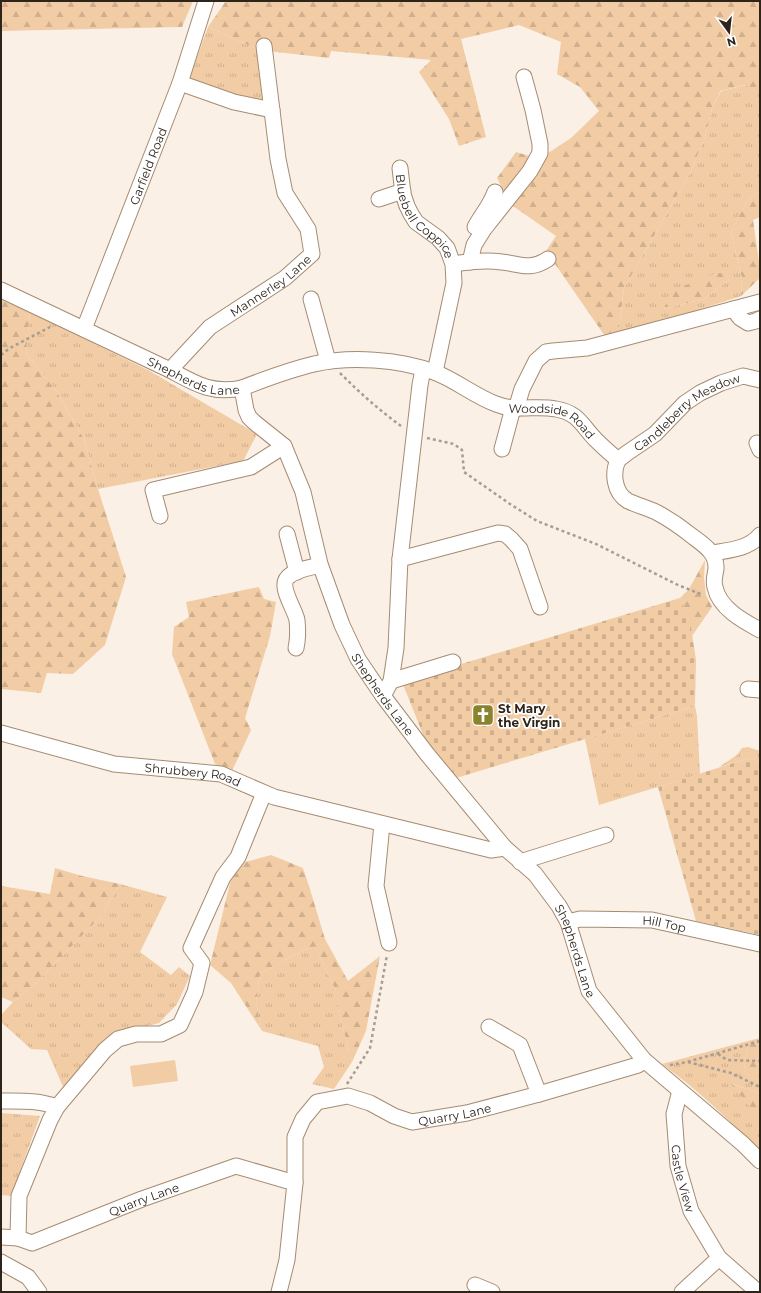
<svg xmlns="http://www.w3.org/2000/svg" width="761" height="1293" font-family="Montserrat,sans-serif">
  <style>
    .grass { fill: url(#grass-tufts); fill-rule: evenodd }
    .forest { fill: url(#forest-firs) }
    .cemetery { fill: url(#cemetery-stones) }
    .park { fill: #f1cca5 }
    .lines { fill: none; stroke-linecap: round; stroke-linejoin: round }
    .minor-casing { stroke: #a58c72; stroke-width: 17 }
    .path { stroke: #a89d93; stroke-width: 2.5; stroke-dasharray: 3 3; stroke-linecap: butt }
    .minor { stroke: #fff; stroke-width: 15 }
    .labels { text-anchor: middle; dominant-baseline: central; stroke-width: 3.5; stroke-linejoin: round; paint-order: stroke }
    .street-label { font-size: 12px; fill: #2e241a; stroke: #fff }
    .poi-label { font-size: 12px; font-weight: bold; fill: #2e241a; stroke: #fff; text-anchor: start }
  </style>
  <defs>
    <pattern id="grass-tufts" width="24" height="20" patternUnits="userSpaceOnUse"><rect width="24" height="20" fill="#f1cca5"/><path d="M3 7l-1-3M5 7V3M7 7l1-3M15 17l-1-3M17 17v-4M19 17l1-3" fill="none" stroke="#cfaf8d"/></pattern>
    <pattern id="forest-firs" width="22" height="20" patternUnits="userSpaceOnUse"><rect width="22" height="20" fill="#f1cca5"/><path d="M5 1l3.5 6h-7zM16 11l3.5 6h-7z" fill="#cfaf8d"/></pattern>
    <pattern id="cemetery-stones" width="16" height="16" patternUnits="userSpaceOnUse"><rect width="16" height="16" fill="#f1cca5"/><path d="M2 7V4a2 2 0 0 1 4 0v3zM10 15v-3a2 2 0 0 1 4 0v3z" fill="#cfaf8d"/></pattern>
  </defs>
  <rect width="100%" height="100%" fill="#fbf0e5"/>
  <g class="grass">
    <path d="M208,27L259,50L265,99L259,103L189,79Z"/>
    <path d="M746,85L756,91H760V191L747,201L731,232L742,278L741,296L618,336L624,288L690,173L705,137L713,105L721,91ZM725,273L729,280L704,299L663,309Z"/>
    <path d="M30,312L148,370L257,434L243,461L98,489L84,439L55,389L26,354Z"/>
    <path d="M695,706L697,716L700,774L599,805L585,739Z"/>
    <path d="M748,747L760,751V761L749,758L719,767L737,755L742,748Z"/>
    <path d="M120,884L167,897L140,952L171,975L179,967L190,976L177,1004L159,1023L117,1033L64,1089L47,1050L31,1049L1,1022V1015L13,1002L36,983L101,916Z"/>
    <path d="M315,946L336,991V1002L352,1062L334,1089L312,1084L324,1067L318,1046L262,1031L256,1002L260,974L302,951Z"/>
    <path d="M748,1041L744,1071L750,1076H760V1093L732,1084L760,1118V1151C729,1120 697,1089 662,1064Z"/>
    <path d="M1,1113L40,1116L11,1196L1,1195Z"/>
  </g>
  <g class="forest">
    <path d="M1,1H193L182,27L1,31Z"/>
    <path d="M226,1H760V91H756L745,85L720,91L713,105L705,137L690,173L624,288L618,336L607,339L546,251L556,236L510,204L497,178L516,152L539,159L571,138L599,111L580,87L557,74L561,42L519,25L461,39L486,137L459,146L449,119L419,72L431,60L331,51L329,58L259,50L208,27Z"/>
    <path d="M760,191V217L753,220L760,269V278L741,296L742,278L731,232L747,201Z"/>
    <path d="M716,273H725L729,280L704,299L663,309L676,289Z"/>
    <path d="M1,300L30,312L26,354L55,389L84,439L98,489L126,577L105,645L73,674L47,673L41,693L1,689Z"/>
    <path d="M705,560L704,578L706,595L712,607L692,636L690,628L680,598L689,589Z"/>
    <path d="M259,587L264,599L276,602L270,636L245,718L251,730L232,771L215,764L172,654L174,627L189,617L186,602Z"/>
    <path d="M271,855L303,868L309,886L325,939L348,981L380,956L366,1031L352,1062L336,1002V991L315,946L302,951L260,974L256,1002L262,1031L231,983L210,965L232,875L242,863Z"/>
    <path d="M55,868L82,876L120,884L101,916L36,983L13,1002L1,997V886L50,894Z"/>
    <path d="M760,1038V1076H750L744,1071L748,1041Z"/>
    <path d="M731,1084L760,1093V1118Z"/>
  </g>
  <g class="cemetery">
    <path d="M680,598L691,628L696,660L695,706L456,778L424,737L402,682Z"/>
    <path d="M749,758L760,761V935L696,921L658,787Z"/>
  </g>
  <path class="park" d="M175,1060L178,1081L133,1087L130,1066Z"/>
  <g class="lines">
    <g class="minor-casing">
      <g id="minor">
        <path d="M180,83L234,102L272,110"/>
        <path id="s1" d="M400,168L403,194L407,206L411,214L416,222L438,238L447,248L453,264L454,283L435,372"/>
        <path d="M379,199L403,191"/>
        <path d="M475,227C482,214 490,206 495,192"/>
        <path d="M470,262L474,245L484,229L530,171L540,153V144L533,110L524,77"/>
        <path d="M460,263C474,261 488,260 502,262C521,264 530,271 548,259"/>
        <path id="s2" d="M1,290L170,370C196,384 211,394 242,388L246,410L249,417L254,422L284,446L303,492L320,564L342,625L358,659L383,696L427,754L505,848L535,874L559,906L568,922L589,991L644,1060L743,1144L760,1161"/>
        <path d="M311,299L328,361"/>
        <path d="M733,309L740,318L748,323L756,321L760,319"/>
        <path id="s3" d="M84,329L180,83L206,1"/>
        <path id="s4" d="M170,370L210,327L285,278L312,254L308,229L285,193L278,159L264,46"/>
        <path id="s5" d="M242,388C265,379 289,370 314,364C350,356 399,359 434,372C456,380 474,396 496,404C516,412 536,405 556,409C579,413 582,426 596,440C603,447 611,454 618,460C612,473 614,493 628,501C637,505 647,508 656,512C669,519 681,527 692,536C704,545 717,553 716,569C715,575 713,581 715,587C719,608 743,621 760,630"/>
        <path d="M516,409L522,389L536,361L546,352L553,351L587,348L760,302"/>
        <path d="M757,443L760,450"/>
        <path d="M502,449L513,408"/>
        <path id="s6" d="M618,460L627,453L655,434L685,403L700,393L721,383L743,376L760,380"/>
        <path d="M160,516L153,490L251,467L284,446"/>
        <path d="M287,534L297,572"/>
        <path d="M713,553C729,550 749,549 760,535"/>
        <path d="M400,559L498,533L505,534L511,539L520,549L540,607"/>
        <path d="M296,648C298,639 298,630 297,620C295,609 278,586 288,577C296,569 310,568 320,565"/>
        <path d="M391,681L453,662"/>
        <path d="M748,689L760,690"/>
        <path d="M383,696L391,681L396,648L400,559L420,385L423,369"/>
        <path id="s7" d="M1,733L114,764L221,774L274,797L491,850L505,848"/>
        <path d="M382,824L376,886L389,943"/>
        <path d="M520,862L606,835"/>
        <path id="s8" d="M568,922L580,919L652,920L760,944"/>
        <path d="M489,1027L520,1045L539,1094"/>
        <path id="s9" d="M680,1091L674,1114L678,1166L691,1211L719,1258L682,1292"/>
        <path d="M1,1101C20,1101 39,1100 57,1107L50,1120L19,1196L18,1238L1,1237"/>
        <path d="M57,1107L105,1050L118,1039L136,1034H161L180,1025L195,992L202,963L191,948L223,877L238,857L264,793"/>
        <path id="s10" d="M295,1183V1137L303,1119L317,1102L348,1096L370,1103L394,1116L412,1122L467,1113L539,1094L638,1065L644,1060"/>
        <path id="s11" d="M18,1238L32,1243L142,1199L236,1166L295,1183L287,1260L279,1292"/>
        <path d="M719,1258L758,1292"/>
        <path d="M1,1262L28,1277L39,1292"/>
        <path d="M475,1285L492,1292"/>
      </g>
    </g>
    <g class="path">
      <path d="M1,355L10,348L50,327"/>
      <path d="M340,373C359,392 379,410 401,426"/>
      <path d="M427,438L454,444L462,450L464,472L510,504L537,521L596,544L678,585L703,595"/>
      <path d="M718,1054L727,1060L760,1061"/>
      <path d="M688,1062L731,1073L760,1087"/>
      <path d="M670,1065L687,1062L760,1041"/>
      <path d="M347,1084L370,1048L387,955"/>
    </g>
    <use href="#minor" class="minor"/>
  </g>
  <defs>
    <g id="church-square" transform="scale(1.15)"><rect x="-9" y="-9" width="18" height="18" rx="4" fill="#8a832b" stroke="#fff"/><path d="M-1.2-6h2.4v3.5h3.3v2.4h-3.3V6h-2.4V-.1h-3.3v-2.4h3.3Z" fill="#fff"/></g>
  </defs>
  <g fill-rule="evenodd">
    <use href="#church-square" x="483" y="715"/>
  </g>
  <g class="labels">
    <g class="street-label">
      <text stroke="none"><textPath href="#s3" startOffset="175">Garfield Road</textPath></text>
      <text stroke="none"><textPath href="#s1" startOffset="57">Bluebell Coppice</textPath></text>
      <text stroke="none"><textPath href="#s4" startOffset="132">Mannerley Lane</textPath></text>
      <text stroke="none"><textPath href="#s2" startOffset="212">Shepherds Lane</textPath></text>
      <text stroke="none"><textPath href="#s6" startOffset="85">Candleberry Meadow</textPath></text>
      <text stroke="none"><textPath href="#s5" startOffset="328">Woodside Road</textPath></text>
      <text stroke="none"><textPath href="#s2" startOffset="608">Shepherds Lane</textPath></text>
      <text stroke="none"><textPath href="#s7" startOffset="197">Shrubbery Road</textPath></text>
      <text stroke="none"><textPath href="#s8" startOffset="97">Hill Top</textPath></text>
      <text stroke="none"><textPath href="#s2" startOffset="932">Shepherds Lane</textPath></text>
      <text stroke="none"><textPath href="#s10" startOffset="232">Quarry Lane</textPath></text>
      <text stroke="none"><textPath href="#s9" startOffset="89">Castle View</textPath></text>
      <text stroke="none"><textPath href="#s11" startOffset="135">Quarry Lane</textPath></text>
    </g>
    <g class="poi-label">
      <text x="498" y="708">St Mary<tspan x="498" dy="14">the Virgin</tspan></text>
    </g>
  </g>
  <rect width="761" height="1293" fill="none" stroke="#2e241a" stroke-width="4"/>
  <g transform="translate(729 32) rotate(165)" stroke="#ffffff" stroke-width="3" paint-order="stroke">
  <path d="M0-3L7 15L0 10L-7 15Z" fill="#2e241a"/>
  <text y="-6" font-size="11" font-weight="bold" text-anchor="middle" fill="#2e241a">N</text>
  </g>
</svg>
